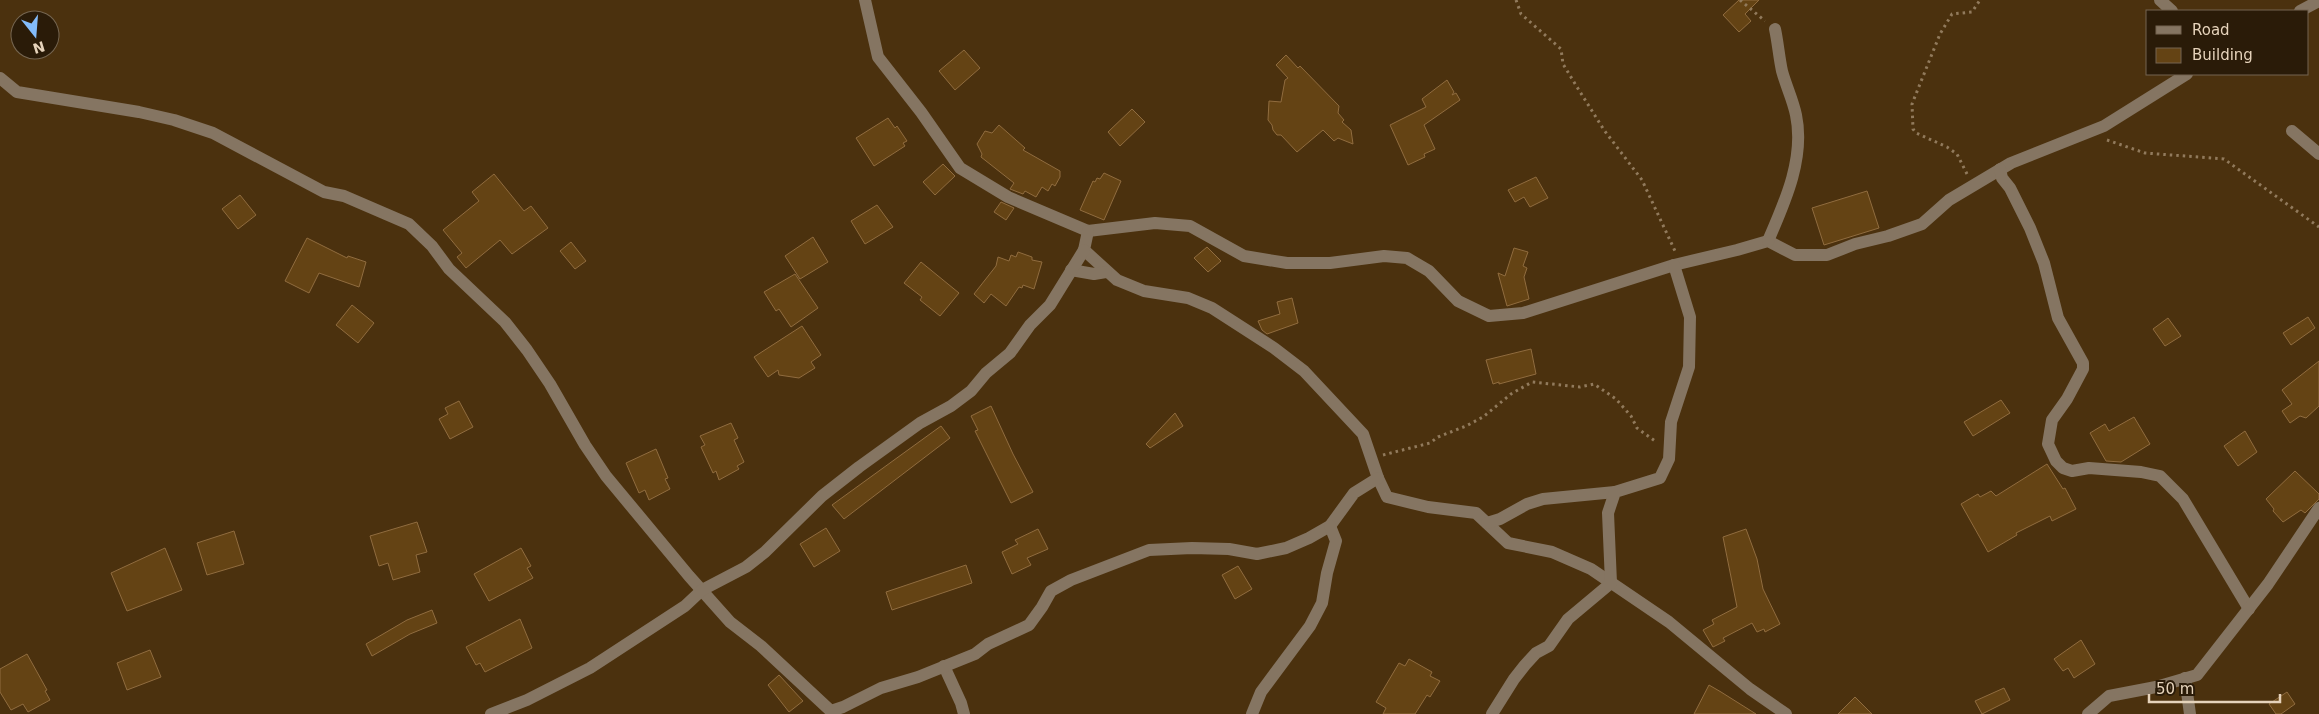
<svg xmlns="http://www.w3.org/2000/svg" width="2319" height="714" font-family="'DejaVu Sans',sans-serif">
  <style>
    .building { fill: #644314; stroke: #906c3f }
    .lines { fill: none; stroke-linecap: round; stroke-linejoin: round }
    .path { stroke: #917a5c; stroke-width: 3; stroke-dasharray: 2.5 4; stroke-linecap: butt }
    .minor { stroke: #857562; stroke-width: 12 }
  </style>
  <rect width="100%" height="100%" fill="#4b310e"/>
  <g class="building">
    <path d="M1739,0H1759L1745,14L1751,21L1739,32L1723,15Z"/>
    <path d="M964,50L980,68L955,90L939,71Z"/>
    <path d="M1286,55L1298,68L1300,66L1339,106L1338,113L1344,120L1342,122L1351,130L1353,144L1338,138L1334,141L1323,130L1297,152L1281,135H1277L1273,130L1272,125L1268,120L1269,101L1281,102L1285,80L1288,78L1276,65Z"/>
    <path d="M1447,80L1454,92L1452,95L1456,93L1460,100L1424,125L1435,149L1424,154L1425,157L1408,165L1390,125L1426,107L1422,99Z"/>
    <path d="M1132,109L1145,122L1120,146L1108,132Z"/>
    <path d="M888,118L895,128L897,126L907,141L903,143L905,146L874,166L856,138Z"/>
    <path d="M999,125L1025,148L1023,150L1060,171V177L1055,186L1052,184L1048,191L1042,187L1036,197L1025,191L1023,194L1010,189L1014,183L981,157L982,154L977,144L985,131L992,133Z"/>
    <path d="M943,164L955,176L935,195L923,182Z"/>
    <path d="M1104,173L1121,181L1104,220L1080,210L1093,181L1095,182L1097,178L1100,179Z"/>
    <path d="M494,174L524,211L531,206L548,228L512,254L500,240L466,268L457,257L462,253L443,230L479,201L472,192Z"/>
    <path d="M1536,177L1548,198L1530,207L1524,197L1515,202L1508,190Z"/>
    <path d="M1867,191L1879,228L1824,245L1812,208Z"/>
    <path d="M240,195L256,215L238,229L222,209Z"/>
    <path d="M1001,202L1014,208L1006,220L994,212Z"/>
    <path d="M877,205L893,227L865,244L851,221Z"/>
    <path d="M813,237L828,262L800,279L785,256Z"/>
    <path d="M307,238L347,258L348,256L366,262L359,287L319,273L309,293L285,281Z"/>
    <path d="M571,242L586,261L575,269L560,251Z"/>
    <path d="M1207,247L1221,261L1208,272L1194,258Z"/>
    <path d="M1514,248L1528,252L1523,266L1527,268L1524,277L1529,299L1507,306L1498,273L1505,276Z"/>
    <path d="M1018,252L1032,257V260L1042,262L1034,289L1023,285L1022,288L1019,287L1006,306L991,294L984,303L974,294L996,266L998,257L1009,261L1011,255L1016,257Z"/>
    <path d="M921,262L959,293L940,316L920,300L922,297L904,283Z"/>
    <path d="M795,274L818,308L791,327L779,309L776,311L764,292Z"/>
    <path d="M1292,298L1298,323L1267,334L1262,330L1258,321L1280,314L1277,302Z"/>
    <path d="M352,305L374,323L358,343L336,325Z"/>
    <path d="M2308,317L2315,328L2291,345L2283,333Z"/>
    <path d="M2168,318L2181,336L2165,346L2153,329Z"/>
    <path d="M802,326L821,355L811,362L815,368L799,378L779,375L778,370L768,377L754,357Z"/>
    <path d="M1531,349L1536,374L1499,384V382L1493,384L1486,360Z"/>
    <path d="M2319,361V406L2306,418L2300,416L2290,423L2282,411L2292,404L2282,390Z"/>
    <path d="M2001,400L2010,413L1973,436L1964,422Z"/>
    <path d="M459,401L473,427L450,439L439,419L448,414L445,408Z"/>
    <path d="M991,406L1013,454L1033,492L1011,503L975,431L978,430L971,416Z"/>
    <path d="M1175,413L1183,426L1150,448L1146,444Z"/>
    <path d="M2134,417L2150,444L2121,462L2106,461L2090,433L2105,424L2109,431Z"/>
    <path d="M731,423L738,438L734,440L744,462L737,466L739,469L719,480L716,471L713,473L701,447L705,445L700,436Z"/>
    <path d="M941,426L950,438L844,519L832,505Z"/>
    <path d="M2245,431L2257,452L2238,466L2224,446Z"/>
    <path d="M656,449L668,478L665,479L670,489L649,500L645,490L639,493L626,463Z"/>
    <path d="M2047,464L2063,489L2065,488L2076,509L2052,521L2050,516L2016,533L2017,535L1988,552L1961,504L1978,494L1980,497L1991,491L1996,496Z"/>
    <path d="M2295,471L2319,494V499L2305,513L2301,510L2283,522L2273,511L2274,509L2266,499Z"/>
    <path d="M417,522L427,552L416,555L420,572L393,580L388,563L379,566L370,536Z"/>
    <path d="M826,528L840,551L814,567L800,544Z"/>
    <path d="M1038,529L1048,549L1027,558L1031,565L1012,574L1002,552L1018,544L1015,540Z"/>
    <path d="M1746,529L1757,559L1763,589L1780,624L1765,632L1764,629L1757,632L1752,623L1723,638L1725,641L1713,647L1703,630L1714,624L1712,620L1737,607L1723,537Z"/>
    <path d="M234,531L244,564L207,575L197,543Z"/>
    <path d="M165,548L182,590L127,611L111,573Z"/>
    <path d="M521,548L531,566L527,568L533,578L489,601L474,574Z"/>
    <path d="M966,565L972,583L892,610L886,592Z"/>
    <path d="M1238,566L1252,589L1235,599L1222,575Z"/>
    <path d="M432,610L437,623L410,634L372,656L366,644L407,620Z"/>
    <path d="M520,619L532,648L485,672L480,663L476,665L466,647Z"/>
    <path d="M2081,640L2095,664L2074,678L2068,668L2063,671L2054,659Z"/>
    <path d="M150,650L161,677L127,690L117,663Z"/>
    <path d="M27,654L47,690L45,691L50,700L28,712L23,704L11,710L0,692V669Z"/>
    <path d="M1409,659L1432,672L1430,676L1440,681L1430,697L1427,695L1415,714H1383L1386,708L1376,702L1399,663L1405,666Z"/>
    <path d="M779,675L803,701L789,712L768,685Z"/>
    <path d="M1709,685L1721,692L1756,714H1694Z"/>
    <path d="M2004,688L2010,700L1982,714L1975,701Z"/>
    <path d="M2287,692L2295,704L2281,714H2276L2269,704Z"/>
    <path d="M1855,697L1872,714H1838Z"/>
  </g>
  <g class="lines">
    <g class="path">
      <path d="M1516,0L1521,14L1561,49L1563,64L1577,87L1604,130L1642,180L1675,251"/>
      <path d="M1740,0L1765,21"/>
      <path d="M2107,140L2145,153L2224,159L2319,227"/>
      <path d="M1967,174L1957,154L1947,147L1916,133L1913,129L1912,104L1940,34L1952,14L1972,12L1980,0"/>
      <path d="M1383,455L1430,443L1438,437L1466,426L1483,417L1511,394L1532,382L1580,387L1594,384L1616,399L1631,416L1637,428L1655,441"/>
    </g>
    <g class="minor">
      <path d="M865,0L878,57L921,112L960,168L1008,197L1088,231L1155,223L1190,226L1244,256L1287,263H1330L1384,256L1407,258L1429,271L1458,301L1489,316L1523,313L1674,265L1737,250L1768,241L1795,255H1827L1855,244L1888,236L1922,224L1949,200L2011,163L2104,126L2187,74"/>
      <path d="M2160,0L2172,11"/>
      <path d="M2300,11L2319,1"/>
      <path d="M0,78L17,92L139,112L174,120L213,133L324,192L344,196L409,224L432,246L449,269L505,322L527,350L550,384L585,445L606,476L689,576L730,622L761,646L834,714"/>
      <path d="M2292,131L2319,154"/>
      <path d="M2000,169L2002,178L2010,188L2030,228L2044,263L2058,318L2083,363V369L2067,399L2052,420L2048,444L2056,461L2063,468L2072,471L2089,468L2141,472L2160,476L2183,499L2249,609"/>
      <path d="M1088,231L1084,250L1117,280L1144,291L1188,298L1212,308L1274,348L1304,371L1363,434L1378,478L1387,497L1428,507L1476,513L1508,543L1552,552L1591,569L1669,622L1750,689L1786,714"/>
      <path d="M1768,241C1785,202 1805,158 1796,115C1793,100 1786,86 1782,71C1779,57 1778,43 1775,29"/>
      <path d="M1071,270L1094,274L1106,272"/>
      <path d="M1487,523L1500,519L1527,504L1543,499L1615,492"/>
      <path d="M944,666L961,703L964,714"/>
      <path d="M2185,678L2190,714"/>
      <path d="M831,711L843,707L881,688L918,677L975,654L988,644L1029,625L1042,607L1051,591L1071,580L1149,550L1192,548L1229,549L1257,554L1286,548L1309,538L1330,526L1354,493L1378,478"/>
      <path d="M491,714L527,700L590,668L685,606L702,590L746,567L765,552L822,496L859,467L920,423L951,406L971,391L986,373L1010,353L1030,325L1050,305L1084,250"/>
      <path d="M1252,714L1261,692L1310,626L1322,603L1327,573L1336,541L1330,526"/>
      <path d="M1492,714L1514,679L1525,665L1536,653L1549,646L1568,619L1611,583L1608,513L1615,492L1660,478L1669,459L1671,422L1689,367L1690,317L1674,265"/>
      <path d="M2088,714L2109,696L2156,687L2197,675L2268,584L2319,508"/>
    </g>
  </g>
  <rect x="2146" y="10" width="162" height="65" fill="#2a1b08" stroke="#756550"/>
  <rect x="2156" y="26" width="25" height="8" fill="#857562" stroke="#756550"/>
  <text x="2192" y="35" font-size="15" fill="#e6d3bb">Road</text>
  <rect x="2156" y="48" width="25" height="15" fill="#644314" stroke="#756550"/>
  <text x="2192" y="60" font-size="15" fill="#e6d3bb">Building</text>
  <g transform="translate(35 35) rotate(163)"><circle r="24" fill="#2a1b08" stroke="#756550"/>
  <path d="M0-4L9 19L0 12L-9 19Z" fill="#83bcfb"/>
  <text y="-8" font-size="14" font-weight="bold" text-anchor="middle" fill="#e6d3bb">N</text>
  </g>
  <path d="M2149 694v8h131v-8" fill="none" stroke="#e6d3bb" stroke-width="2.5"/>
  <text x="2156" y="694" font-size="15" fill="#e6d3bb" stroke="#2a1b08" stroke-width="4" paint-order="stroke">50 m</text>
</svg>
